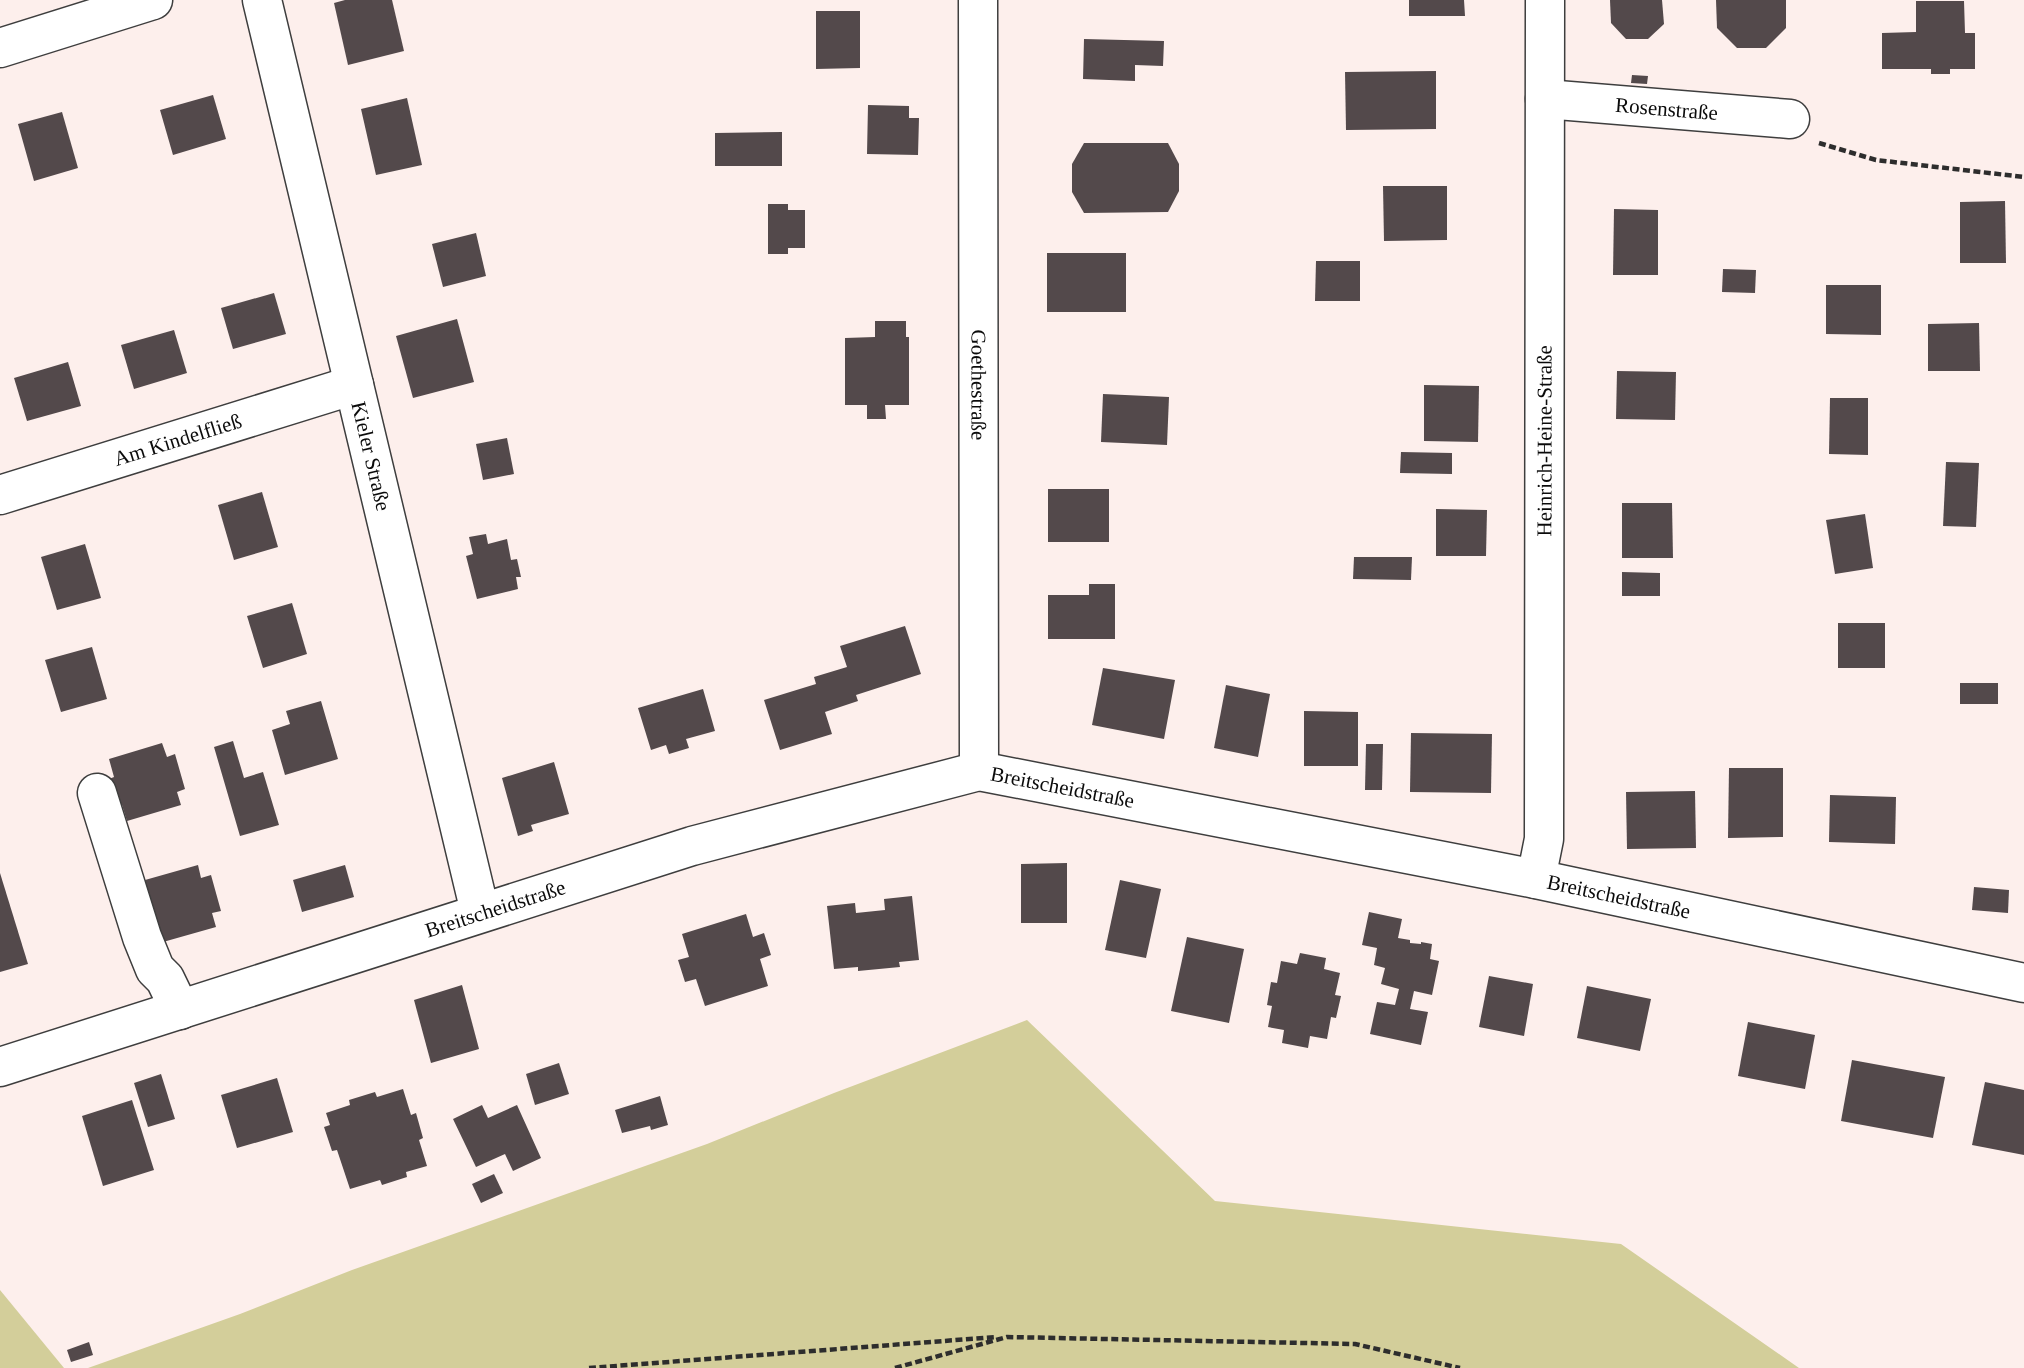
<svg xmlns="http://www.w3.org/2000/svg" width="2024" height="1368" font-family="'Times New Roman',serif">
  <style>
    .forest { fill: #d3ce9a }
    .building { fill: #53494b }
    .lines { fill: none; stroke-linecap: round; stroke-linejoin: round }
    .minor-casing { stroke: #3e3e3e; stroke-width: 41 }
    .path { stroke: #2d2d2d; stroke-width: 4.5; stroke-dasharray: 7 3.5; stroke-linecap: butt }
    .minor { stroke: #fff; stroke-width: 38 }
    .labels { text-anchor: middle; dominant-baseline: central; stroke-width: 7; stroke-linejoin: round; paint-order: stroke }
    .street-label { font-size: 21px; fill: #0b0b0b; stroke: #fff }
  </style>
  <rect width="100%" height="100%" fill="#fdefec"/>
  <g class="forest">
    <path d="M1027,1020L1215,1201L1621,1244L1799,1368H88L240,1314L352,1270L707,1144L834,1093Z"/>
    <path d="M0,1290L64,1368H0Z"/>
  </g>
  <g class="building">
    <path d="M345,0H392L404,51L348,65L334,3Z"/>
    <path d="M1409,0H1464L1465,16H1409Z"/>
    <path d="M1610,0H1662L1664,24L1648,39H1626L1611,23Z"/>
    <path d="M1716,0H1786V28L1766,48H1737L1717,28Z"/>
    <path d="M1916,1H1964L1965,33H1975V69H1950V74H1931V69H1882V33L1916,32Z"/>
    <path d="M816,11H860V68L816,69Z"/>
    <path d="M1084,39L1164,41L1163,66L1135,65V81L1083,79Z"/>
    <path d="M1436,71V129L1346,130L1345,72Z"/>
    <path d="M1632,75L1648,76L1647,84L1631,83Z"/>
    <path d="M213,95L226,139L173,155L160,110Z"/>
    <path d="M407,98L422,165L376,175L361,109Z"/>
    <path d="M868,105L909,106V118H919L918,155L867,154Z"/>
    <path d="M62,112L78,168L34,181L18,124Z"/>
    <path d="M782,132V166H715V133Z"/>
    <path d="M1084,143H1168L1179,164V191L1168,212L1084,213L1072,192V164Z"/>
    <path d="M1383,186H1447V240L1384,241Z"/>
    <path d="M2005,201L2006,263H1960V202Z"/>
    <path d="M768,204H788V210H805V248H788V254H768Z"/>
    <path d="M1614,209L1658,210V275H1613Z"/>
    <path d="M476,233L486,276L443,287L432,244Z"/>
    <rect x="1047" y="253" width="79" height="59"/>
    <path d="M1316,261H1360V301H1315Z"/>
    <path d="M1723,269L1756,270L1755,293L1722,292Z"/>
    <path d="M1826,285H1881V335L1826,334Z"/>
    <path d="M274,293L286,334L233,349L221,308Z"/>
    <path d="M457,319L474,382L413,398L396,336Z"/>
    <path d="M875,321H906V337H909V405H885L886,419H867V405H845V338L875,337Z"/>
    <path d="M1979,323L1980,371H1928V324Z"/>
    <path d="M174,330L187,373L134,389L121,345Z"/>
    <path d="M68,362L81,406L27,421L14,378Z"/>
    <path d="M1617,371L1676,372L1675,420L1616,419Z"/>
    <path d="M1424,385L1479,386L1478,442L1424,441Z"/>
    <path d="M1103,394L1169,397L1167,445L1101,442Z"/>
    <path d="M1830,398H1868V455L1829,454Z"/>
    <path d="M507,438L514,474L483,480L476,444Z"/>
    <path d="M1401,452L1452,453V474L1400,473Z"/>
    <path d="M1946,462L1979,463L1976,527L1943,526Z"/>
    <rect x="1048" y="489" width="61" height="53"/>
    <path d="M262,492L278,547L234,560L218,505Z"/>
    <path d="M1622,503H1672L1673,558H1622Z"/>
    <path d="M1436,509L1487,510L1486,556H1436Z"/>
    <path d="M1865,514L1873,568L1835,574L1826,520Z"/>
    <path d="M486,534L488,544L507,539L511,560L517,559L521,577H516L518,589L477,599L466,556L473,554L469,537Z"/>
    <path d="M85,544L101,598L57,610L41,557Z"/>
    <path d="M1354,557H1412L1411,580L1353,579Z"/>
    <path d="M1622,572L1660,573V596H1622Z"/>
    <path d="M1089,584H1115V639H1048V595H1089Z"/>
    <path d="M292,603L307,654L263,668L247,616Z"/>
    <rect x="1838" y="623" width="47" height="45"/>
    <path d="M905,626L921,674L856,695L858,701L825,712L832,734L780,750L764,700L816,684L814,677L847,667L840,646Z"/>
    <path d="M92,647L107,699L61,712L45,660Z"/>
    <path d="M1103,668L1175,680L1164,739L1092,725Z"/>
    <rect x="1960" y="683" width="38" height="21"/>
    <path d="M1226,685L1270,694L1258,757L1214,748Z"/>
    <path d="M703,689L715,731L686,739L689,748L669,754L666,745L651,750L638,708Z"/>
    <path d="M321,701L338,759L285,775L272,730L290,724L286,711Z"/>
    <path d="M1304,711L1358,712V766H1304Z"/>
    <path d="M1411,733L1492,734L1491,793L1410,792Z"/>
    <path d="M233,741L244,778L263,772L279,825L240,836L214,747Z"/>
    <path d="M162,743L167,757L175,754L185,789L177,792L181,805L127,821L122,805L117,807L109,779L114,777L109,759Z"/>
    <path d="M1366,744H1383L1382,790H1365Z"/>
    <path d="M554,762L569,814L531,825L533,831L518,836L502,778Z"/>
    <path d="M1729,768H1783V837L1728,838Z"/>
    <path d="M1695,791L1696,848L1627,849L1626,792Z"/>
    <path d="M1830,795L1896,797L1895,844L1829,842Z"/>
    <path d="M1067,863V923H1021V864Z"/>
    <path d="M198,865L201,878L211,875L221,911L212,913L216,927L163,942L144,900L150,898L145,880Z"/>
    <path d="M345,865L354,897L302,912L293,880Z"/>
    <path d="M0,873L28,964L0,972Z"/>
    <path d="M1120,880L1161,889L1146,958L1105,950Z"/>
    <path d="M1974,887L2009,890L2008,913L1972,910Z"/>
    <path d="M912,896L919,960L899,962L900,967L858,971V967L834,969L827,906L855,903L856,913L885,910L884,899Z"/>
    <path d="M1369,912L1402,919L1398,938L1410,940V943L1421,944V942L1432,944L1430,959L1439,961L1432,995L1414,991L1410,1009L1428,1012L1421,1045L1370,1034L1377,1002L1395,1005L1399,989L1381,984L1385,968L1374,965L1377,948L1362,945Z"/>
    <path d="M746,914L753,937L764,933L771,955L760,959L768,986L705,1006L696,979L685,982L678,960L689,957L682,934Z"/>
    <path d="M1187,937L1244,949L1229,1023L1171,1011Z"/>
    <path d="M1300,953L1326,958L1324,969L1340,973L1335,995L1341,996L1336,1018L1331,1017L1327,1039L1310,1036L1308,1048L1282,1043L1284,1030L1268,1027L1272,1006L1267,1005L1271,982L1277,983L1281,961L1297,964Z"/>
    <path d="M1489,976L1533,984L1524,1036L1479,1027Z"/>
    <path d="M462,985L479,1049L431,1063L414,1000Z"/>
    <path d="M1587,986L1651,999L1640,1051L1577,1038Z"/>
    <path d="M1748,1022L1815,1035L1805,1089L1738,1076Z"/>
    <path d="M1852,1060L1945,1077L1933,1138L1841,1121Z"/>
    <path d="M559,1063L569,1094L535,1105L526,1074Z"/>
    <path d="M161,1074L175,1119L148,1127L134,1083Z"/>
    <path d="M277,1078L293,1132L237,1148L221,1095Z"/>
    <path d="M1985,1082L2024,1090V1155L1972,1145Z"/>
    <path d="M403,1089L411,1115L416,1113L423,1138L419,1140L427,1166L406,1172L407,1177L382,1185L380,1180L350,1189L337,1150L332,1151L324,1127L330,1125L326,1113L350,1105L349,1100L375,1092L377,1097Z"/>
    <path d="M660,1096L668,1125L651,1130L650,1126L622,1133L615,1110Z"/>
    <path d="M132,1100L154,1170L103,1186L82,1116Z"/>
    <path d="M482,1105L488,1118L517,1105L541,1158L513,1171L505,1154L476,1167L453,1119Z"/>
    <path d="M494,1174L503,1193L481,1203L472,1184Z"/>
    <path d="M89,1342L93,1355L71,1362L67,1350Z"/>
  </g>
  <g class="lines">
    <g class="minor-casing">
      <g id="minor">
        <path id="s1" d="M262,0L480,912"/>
        <path id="s2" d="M978,0L979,771"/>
        <path d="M0,48L153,0"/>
        <path id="s3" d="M1545,99L1790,119"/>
        <path id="s4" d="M0,495L354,385"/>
        <path d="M97,793L142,937L155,969L165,979L180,1010"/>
        <path id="s5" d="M1536,879L1544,839L1545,0"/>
        <path id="s6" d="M0,1067L692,846L979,771L1536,879L2024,983"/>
      </g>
    </g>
    <g class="path">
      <path d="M1819,143L1876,160L2024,177"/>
      <path d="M589,1368L996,1337"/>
      <path d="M895,1368L1007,1337L1355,1344L1460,1368"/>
    </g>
    <use href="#minor" class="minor"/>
  </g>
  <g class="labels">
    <g class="street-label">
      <text stroke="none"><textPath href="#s3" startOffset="122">Rosenstraße</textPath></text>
      <text stroke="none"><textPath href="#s2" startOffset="385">Goethestraße</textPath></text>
      <text stroke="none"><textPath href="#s4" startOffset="186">Am Kindelfließ</textPath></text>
      <text stroke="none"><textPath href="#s5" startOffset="439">Heinrich-Heine-Straße</textPath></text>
      <text stroke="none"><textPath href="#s1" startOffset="469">Kieler Straße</textPath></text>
      <text stroke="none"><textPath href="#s6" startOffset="1108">Breitscheidstraße</textPath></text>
      <text stroke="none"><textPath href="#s6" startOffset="1675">Breitscheidstraße</textPath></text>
      <text stroke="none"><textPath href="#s6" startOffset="520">Breitscheidstraße</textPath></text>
    </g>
  </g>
</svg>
